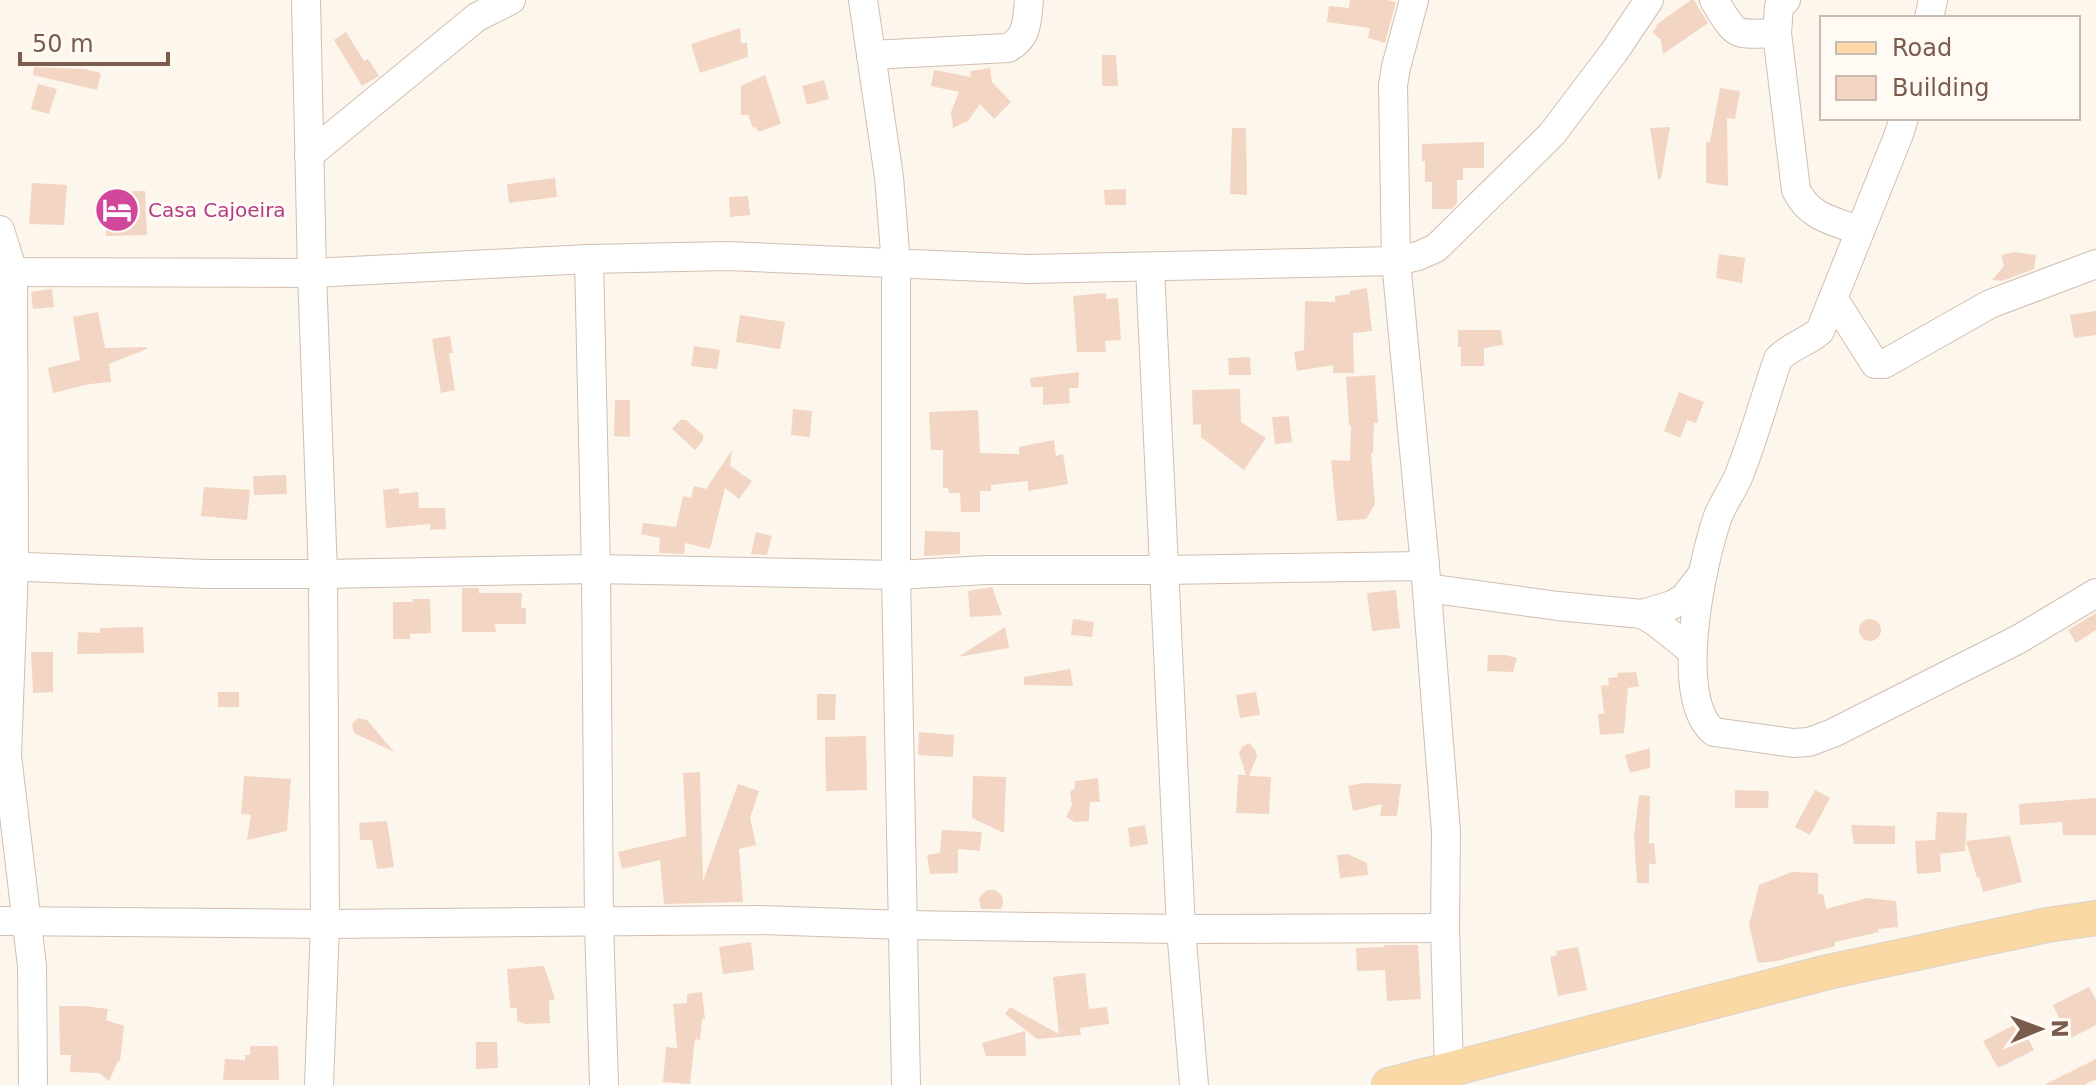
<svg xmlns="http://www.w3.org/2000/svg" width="2096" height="1085" font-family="'DejaVu Sans',sans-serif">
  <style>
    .building { fill: #f3d5c3 }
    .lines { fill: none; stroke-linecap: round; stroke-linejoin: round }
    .minor-casing { stroke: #d1beb0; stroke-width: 30 }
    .major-casing { stroke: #dad1cd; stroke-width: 36 }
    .minor { stroke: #fff; stroke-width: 28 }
    .major { stroke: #fbd9a5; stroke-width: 34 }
    .labels { text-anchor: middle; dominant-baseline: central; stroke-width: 7; stroke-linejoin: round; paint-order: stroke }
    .hotel-label { font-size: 20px; fill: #b23c85; stroke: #fffaf3; text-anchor: start }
  </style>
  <rect width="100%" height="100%" fill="#fdf6ec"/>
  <g class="building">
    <path d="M1350,0H1387L1396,2L1385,43L1368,38L1370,28L1327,22L1329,6L1349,8Z"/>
    <path d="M1691,0H1694L1708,23L1663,54L1661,40L1652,32L1657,27L1656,25Z"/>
    <path d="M740,28L741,43H747L748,57L700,73L691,44Z"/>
    <path d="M346,32L364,61L368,59L379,76L362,86L334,40Z"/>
    <path d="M1102,55H1116L1118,86H1102Z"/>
    <path d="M34,67L85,69L101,73L97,90L33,75Z"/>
    <path d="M990,68L992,82L1011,102L994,119L980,104L968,121L953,128L951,112L959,92L931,86L934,70L971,77L970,71Z"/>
    <path d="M765,75L781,124L758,132L756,127L753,128L748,115H741V86Z"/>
    <path d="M824,80L829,99L807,105L802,86Z"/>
    <path d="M38,84L57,89L49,114L31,109Z"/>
    <path d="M1720,88L1740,91L1735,119L1727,118L1728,186L1706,183V142H1710Z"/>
    <path d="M1670,127L1661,179H1658L1650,128Z"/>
    <path d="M1232,128H1246L1247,195L1230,194Z"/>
    <path d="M1484,142V168H1463V180H1457V203L1452,209H1432V182H1425V161H1422V144Z"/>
    <path d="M555,178L557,197L509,203L507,184Z"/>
    <path d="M32,183L67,185L64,225L29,224Z"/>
    <path d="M1126,189V205H1105L1104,190Z"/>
    <path d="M145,191L147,235L106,236L105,192Z"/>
    <path d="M748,196L750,215L730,217L729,197Z"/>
    <path d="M2014,252L2036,255L2034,269L2002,281L1992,280L2004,266L2001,255Z"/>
    <path d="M1719,254L1745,258L1742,283L1716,278Z"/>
    <path d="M1367,288L1372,331L1353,333L1354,373H1333V365L1297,371L1294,352L1304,350L1305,301L1335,302V296L1350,294V291Z"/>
    <path d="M52,289L54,307L33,309L31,292Z"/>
    <path d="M1106,293V299L1118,298L1121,340L1105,341L1106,352H1077L1073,296Z"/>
    <path d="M2096,311V335L2074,338L2070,315Z"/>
    <path d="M98,312L105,348L147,347V349L109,364L111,382L90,384L53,393L48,368L80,360L73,317Z"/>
    <path d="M740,315L785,322L780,349L736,342Z"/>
    <path d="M1458,330H1501L1503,345L1484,348V366H1461V347H1458Z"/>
    <path d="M450,336L453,353H449L455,390L441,393L432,339Z"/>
    <path d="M694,346L720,350L717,369L691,366Z"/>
    <path d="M1250,357L1251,375H1229L1228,358Z"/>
    <path d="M1079,372L1078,388H1069L1070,403L1043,405V387H1031L1030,378Z"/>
    <path d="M1375,375L1378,423H1374L1373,453H1371L1375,504L1366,519L1337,521L1331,460L1350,461L1351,425H1349L1346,377Z"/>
    <path d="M1240,389L1241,422L1266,438L1244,470L1201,437V424L1193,425L1192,390Z"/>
    <path d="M1679,392L1704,402L1696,423L1687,420L1680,438L1664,431Z"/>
    <path d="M615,400H630V437L614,436Z"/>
    <path d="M793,409L812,411L810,437L791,435Z"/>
    <path d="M978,410L980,453L1019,454V447L1054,440L1056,456L1063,454L1068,484L1028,491V481L991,485V491H980V512H961L960,493H949L948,488H943V450H931L929,412Z"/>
    <path d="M1289,416L1292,442L1275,444L1272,417Z"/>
    <path d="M680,420H686L703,435V441L695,450L672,429Z"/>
    <path d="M732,450L730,466L752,481L739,499L725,488L710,549L685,543L684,554L659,553L660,538L641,534L643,523L676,527L683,496L691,498L694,486L706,489Z"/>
    <path d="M286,475L287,494L254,495L253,476Z"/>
    <path d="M204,487L250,490L247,520L201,516Z"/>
    <path d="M399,488V494L418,492L419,508H445L446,529L430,530V524L386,528L383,490Z"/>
    <path d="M925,531L960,532V554L924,556Z"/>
    <path d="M756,532L772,536L767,555L751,554Z"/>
    <path d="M992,587L1002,615L970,617L968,591Z"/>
    <path d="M462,588H479V593H522L521,608H526V624H495L496,632H462Z"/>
    <path d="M1396,590L1400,628L1372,631L1367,593Z"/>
    <path d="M412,599H430L431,633L410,634V639H393V602H413Z"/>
    <path d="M2096,613V630L2076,643L2068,630Z"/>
    <path d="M1073,619L1094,622L1092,637L1071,635Z"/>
    <circle cx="1870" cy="630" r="11"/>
    <path d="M143,627L144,653L77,654L78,632L100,633V628Z"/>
    <path d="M1005,627L1009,648L958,657Z"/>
    <path d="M31,652H53V692L33,693Z"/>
    <path d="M1488,655H1505L1517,658L1513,672L1487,671Z"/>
    <path d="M1070,669L1073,686L1024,685V677Z"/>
    <path d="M1636,672L1639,686L1628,688L1624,733L1600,735L1598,714H1604L1601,686L1609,685L1608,678L1618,677L1617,673Z"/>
    <rect x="218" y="692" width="21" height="15"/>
    <path d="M1256,692L1260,715L1240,718L1236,695Z"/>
    <path d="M817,694H836L835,720H817Z"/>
    <path d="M358,718L367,720L394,752L354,733L352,724Z"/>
    <path d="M919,732L954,735L953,757L918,755Z"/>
    <path d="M866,736L867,790L826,791L825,737Z"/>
    <path d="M1249,743L1255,750L1257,756L1249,776L1271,777L1269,814L1236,813L1238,775H1246L1239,753L1242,747Z"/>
    <path d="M1650,748V768L1630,773L1625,755Z"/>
    <path d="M700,772L703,881L738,784L759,791L750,818L756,845L739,849L743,902L664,904L660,860L622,869L618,852L686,836L683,773Z"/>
    <path d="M244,776L291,779L287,831L247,840L251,815L241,814Z"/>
    <path d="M973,776L1006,777L1004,833L972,818Z"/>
    <path d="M1098,778L1100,802H1090L1089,821L1075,822L1066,817L1072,805L1070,792L1075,788V781Z"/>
    <path d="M1364,783L1401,784L1397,816H1380L1382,804L1353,811L1348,786Z"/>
    <path d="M1735,790L1769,791L1768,808H1735Z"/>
    <path d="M1815,790L1830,798L1810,835L1795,827Z"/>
    <path d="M1639,795L1650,796L1649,843H1654L1656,864H1649V883H1637L1634,837Z"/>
    <path d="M2096,798V835H2063L2062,822L2020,825L2019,804Z"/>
    <path d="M1937,812L1967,813L1965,851L1940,854L1941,872L1917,874L1915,841L1935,840Z"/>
    <path d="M387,821L394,867L377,869L372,840H360L359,823Z"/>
    <path d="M1145,825L1148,844L1130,847L1128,828Z"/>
    <path d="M1851,825L1895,826V844H1854Z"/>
    <path d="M942,830L982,832L980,851L958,849V873L930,874L927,855L940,853Z"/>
    <path d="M2010,836L2022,882L1983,892L1979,877L1977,878L1966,841Z"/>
    <path d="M1348,854L1367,863L1368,875L1340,878L1337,855Z"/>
    <path d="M1792,872L1818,873V894H1823L1826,909L1867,898L1896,901L1898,927L1878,929L1879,932L1835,942V946L1777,961L1758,963L1749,925L1759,885Z"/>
    <path d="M987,890H995L1002,896L1003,904L1001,909H981L979,899L981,895Z"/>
    <path d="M751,942L754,970L723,974L719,947Z"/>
    <path d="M1384,945H1418L1421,999L1387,1001L1385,970L1357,971L1356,948L1385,947Z"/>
    <path d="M1578,947L1587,990L1558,996L1550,957L1557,955L1556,951Z"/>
    <path d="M544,966L555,999L549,1001L550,1023L525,1024L517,1021V1008H510L507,969Z"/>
    <path d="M1085,973L1089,1009L1107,1007L1109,1024L1080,1028L1081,1035L1037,1039L1005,1014L1010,1007L1059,1034L1053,977Z"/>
    <path d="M2089,987L2096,1000V1025L2069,1039L2053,1005Z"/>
    <path d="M702,992L705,1019H702L700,1040L695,1039L690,1084L663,1082L666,1047L677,1048L673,1004L687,1003V994Z"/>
    <path d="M59,1006H84L108,1009L106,1020L124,1026L120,1061H118L109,1081L99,1073L70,1072L71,1055H60Z"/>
    <path d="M2020,1022L2034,1050L1998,1068L1983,1041Z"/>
    <path d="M1025,1031L1026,1056H986L982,1043Z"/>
    <path d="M476,1042H497L498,1068L476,1069Z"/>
    <path d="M250,1046H278L279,1080H223L225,1059L245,1060V1055H250Z"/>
    <path d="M2096,1059V1079L2084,1085H2044Z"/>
  </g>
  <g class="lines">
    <g class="minor-casing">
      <g id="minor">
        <path d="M306,0L312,273L323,574L325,924L319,1085"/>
        <path d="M863,0L889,177L896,265V575L906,1085"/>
        <path d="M1414,0L1396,67L1393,85L1396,261L1425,566L1446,832L1445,928L1449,1069"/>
        <path d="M1714,0C1738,39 1733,34 1777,33"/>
        <path d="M1786,0L1779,6L1777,33L1796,190C1810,218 1832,220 1860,231"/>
        <path d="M1929,18L1933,0"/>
        <path d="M871,55L1008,48C1028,38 1027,20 1029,0"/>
        <path d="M1904,118L1899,134L1820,331C1806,343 1790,346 1778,359C1765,397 1754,437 1739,475C1733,490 1722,504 1717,519C1702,564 1672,699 1714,732L1793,743L1809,742L1833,733L2019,639L2096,593"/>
        <path d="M309,155L477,17L511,0"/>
        <path d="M0,230L13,272L14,566L7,756L32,966L33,1085"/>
        <path d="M589,259L596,569L599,923L604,1085"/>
        <path d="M1150,268L1181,929L1194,1085"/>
        <path d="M0,272L312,273L589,259L727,256L1027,269L1396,261L1418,256L1436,248L1552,134L1614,52L1649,0"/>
        <path d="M1833,298L1875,364H1884L1990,304L2096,264"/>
        <path d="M0,566L206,574H323L596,569L896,575L986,570H1163L1425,566"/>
        <path d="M1427,588L1558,606L1642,614L1672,605L1684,598L1701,576"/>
        <path d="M1642,614L1657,623L1692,651"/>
        <path d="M0,921L325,924L760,920L903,925L1181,929L1445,928"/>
      </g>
    </g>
    <g class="major-casing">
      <path id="major" d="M1389,1085L1828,972L2047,925L2096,918"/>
    </g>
    <use href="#minor" class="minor"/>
    <use href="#major" class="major"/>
  </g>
  <defs>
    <g id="hotel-disc" transform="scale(2.3)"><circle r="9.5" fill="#d1479c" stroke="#fffaf3"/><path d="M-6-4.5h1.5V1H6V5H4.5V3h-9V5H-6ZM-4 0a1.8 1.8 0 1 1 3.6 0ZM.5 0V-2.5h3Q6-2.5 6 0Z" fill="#fff"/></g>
  </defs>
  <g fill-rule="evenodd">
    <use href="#hotel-disc" x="117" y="210"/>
  </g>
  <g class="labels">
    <g class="hotel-label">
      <text x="148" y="210">Casa Cajoeira</text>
    </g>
  </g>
  <rect x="1820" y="16" width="260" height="104" fill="#fffaf3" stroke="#cabbb1" stroke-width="2"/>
  <rect x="1836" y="42" width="40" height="12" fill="#fbd9a5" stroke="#cabbb1" stroke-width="2"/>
  <text x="1892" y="56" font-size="24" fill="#7a5c4d">Road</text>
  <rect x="1836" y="76" width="40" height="24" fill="#f3d5c3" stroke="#cabbb1" stroke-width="2"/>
  <text x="1892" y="96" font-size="24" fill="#7a5c4d">Building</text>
  <g transform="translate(2040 1029) rotate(89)" stroke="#fffaf3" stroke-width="6" paint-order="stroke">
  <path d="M0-6L14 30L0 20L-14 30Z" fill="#7a5c4d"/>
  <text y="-12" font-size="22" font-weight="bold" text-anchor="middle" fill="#7a5c4d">N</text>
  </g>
  <path d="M20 52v12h148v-12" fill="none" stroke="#7a5c4d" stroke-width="4"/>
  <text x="32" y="52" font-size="24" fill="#7a5c4d" stroke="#fffaf3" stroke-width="6" paint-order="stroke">50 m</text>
</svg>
